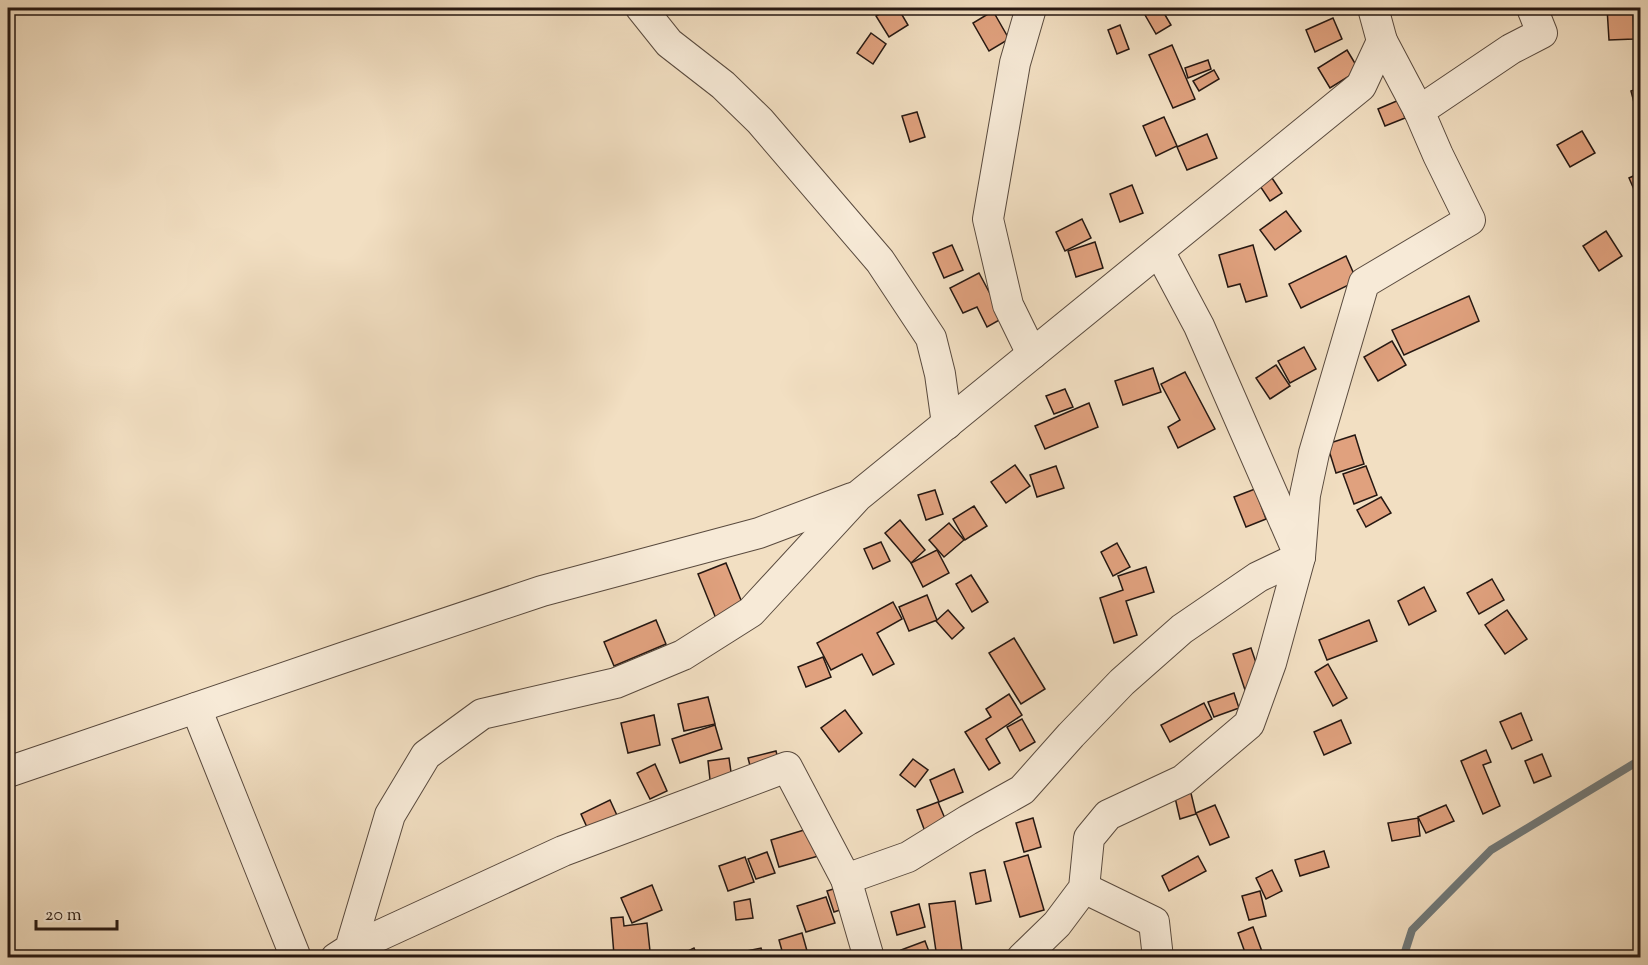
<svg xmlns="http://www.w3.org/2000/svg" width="1648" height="965" font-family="'Sorts Mill Goudy',serif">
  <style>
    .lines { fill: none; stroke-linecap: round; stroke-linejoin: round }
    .stream { stroke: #70797a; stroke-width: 8 }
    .building { fill: #e0a17e; stroke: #261812; stroke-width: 1.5 }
    .minor-casing { stroke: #594a3e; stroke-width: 32 }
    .minor { stroke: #f7ead7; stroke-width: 30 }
  </style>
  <rect width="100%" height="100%" fill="#f2dfc2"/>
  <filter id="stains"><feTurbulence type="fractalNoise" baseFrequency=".00333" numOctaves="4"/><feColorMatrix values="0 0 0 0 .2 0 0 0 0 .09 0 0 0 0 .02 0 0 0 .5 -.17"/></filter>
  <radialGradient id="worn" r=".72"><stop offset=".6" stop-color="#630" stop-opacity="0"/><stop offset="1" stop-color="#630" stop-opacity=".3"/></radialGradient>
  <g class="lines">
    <path class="stream" d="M1403,958L1412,930L1491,850L1640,760"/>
  </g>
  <g class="building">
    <path d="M889,8H898L908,25L889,37L876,16Z"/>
    <path d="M1141,8H1161L1171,25L1156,34Z"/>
    <path d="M1607,8H1633L1634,39L1609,40Z"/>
    <path d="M993,11L1009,39L989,51L973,23Z"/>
    <path d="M1333,18L1342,39L1315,52L1306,30Z"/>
    <path d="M1120,25L1129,49L1117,54L1108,30Z"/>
    <path d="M871,33L886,44L873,64L857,53Z"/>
    <path d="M1172,45L1195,99L1173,108L1149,55Z"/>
    <path d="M1347,50L1359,70L1330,88L1318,68Z"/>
    <path d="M1208,60L1211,69L1188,78L1185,68Z"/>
    <path d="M1214,70L1219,79L1199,91L1193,81Z"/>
    <path d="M1640,88V113L1637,114L1631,91Z"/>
    <path d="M1399,100L1405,118L1385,126L1378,109Z"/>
    <path d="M917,112L925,137L910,142L902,116Z"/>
    <path d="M1164,117L1177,146L1156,156L1143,126Z"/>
    <path d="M1582,131L1595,153L1570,167L1557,145Z"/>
    <path d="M1207,134L1217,158L1187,170L1177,147Z"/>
    <path d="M1640,173V201H1639L1629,178Z"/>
    <path d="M1272,178L1282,193L1270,201L1260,186Z"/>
    <path d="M1132,185L1143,213L1120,222L1110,194Z"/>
    <path d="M1286,211L1301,231L1275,250L1260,230Z"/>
    <path d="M1082,219L1091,238L1065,251L1056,232Z"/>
    <path d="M1606,231L1622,256L1599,271L1583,246Z"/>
    <path d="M1095,242L1103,268L1076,277L1068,251Z"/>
    <path d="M952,245L963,270L944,278L933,253Z"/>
    <path d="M1253,245L1267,296L1246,302L1240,284L1228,287L1219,255Z"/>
    <path d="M1346,256L1357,281L1301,308L1289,284Z"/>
    <path d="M979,273L1003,318L987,327L977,307L963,313L950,288Z"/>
    <path d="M1469,296L1479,321L1404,355L1392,330Z"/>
    <path d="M1392,341L1406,365L1378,381L1364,357Z"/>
    <path d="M1304,347L1316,369L1290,383L1278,361Z"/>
    <path d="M1276,365L1290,386L1270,399L1256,378Z"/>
    <path d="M1153,368L1161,392L1123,405L1115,381Z"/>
    <path d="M1185,372L1215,429L1178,448L1168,427L1180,420L1161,384Z"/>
    <path d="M1065,389L1073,407L1054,414L1046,396Z"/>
    <path d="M1089,403L1098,427L1045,449L1035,426Z"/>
    <path d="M1355,435L1364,464L1336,473L1327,444Z"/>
    <path d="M1015,465L1030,486L1006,503L991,482Z"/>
    <path d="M1056,466L1064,488L1037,497L1030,475Z"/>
    <path d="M1366,466L1377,495L1354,504L1343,474Z"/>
    <path d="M1255,489L1266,519L1246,527L1234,497Z"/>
    <path d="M935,490L943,514L926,520L918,495Z"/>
    <path d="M1381,497L1391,513L1366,527L1357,510Z"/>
    <path d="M974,506L987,526L965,540L953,519Z"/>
    <path d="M900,520L925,550L911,563L885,533Z"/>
    <path d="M949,523L964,540L944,557L929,540Z"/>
    <path d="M881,542L890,561L873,569L864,549Z"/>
    <path d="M1117,543L1130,567L1113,576L1101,552Z"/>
    <path d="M937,550L949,573L923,587L911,563Z"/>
    <path d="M726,563L747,615L719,626L698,574Z"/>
    <path d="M1146,567L1154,592L1126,601L1137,635L1114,643L1100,598L1123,590L1118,576Z"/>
    <path d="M971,575L988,602L972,612L956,584Z"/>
    <path d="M1492,579L1504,600L1479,614L1467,593Z"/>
    <path d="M1424,587L1436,611L1409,625L1398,601Z"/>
    <path d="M927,595L937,620L909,631L899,607Z"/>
    <path d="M893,602L902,619L877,633L894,664L873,675L862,654L831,670L817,643Z"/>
    <path d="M948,610L964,628L952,639L936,621Z"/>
    <path d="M1507,610L1527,639L1505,654L1485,625Z"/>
    <path d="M656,620L666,644L614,666L604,642Z"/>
    <path d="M1369,620L1377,641L1327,660L1319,640Z"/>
    <path d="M1014,638L1045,689L1021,704L989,653Z"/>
    <path d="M1251,648L1265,689L1247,696L1233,654Z"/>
    <path d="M823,657L831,677L806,687L798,667Z"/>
    <path d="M1328,664L1347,698L1333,706L1315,672Z"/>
    <path d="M1234,693L1239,708L1214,717L1208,702Z"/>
    <path d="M1009,694L1022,715L986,739L1000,763L989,770L965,732L991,717L986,709Z"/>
    <path d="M708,697L715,724L684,731L678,704Z"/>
    <path d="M1204,703L1212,719L1170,742L1161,725Z"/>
    <path d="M845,710L862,733L839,752L821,728Z"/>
    <path d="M1521,713L1532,740L1512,749L1500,722Z"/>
    <path d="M654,715L660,745L628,753L621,723Z"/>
    <path d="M1022,719L1035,742L1020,751L1007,727Z"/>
    <path d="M1341,720L1351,743L1324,755L1314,732Z"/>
    <path d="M715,725L722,749L680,763L672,739Z"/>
    <path d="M1486,750L1491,762L1483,765L1500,806L1483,814L1461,761Z"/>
    <path d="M776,751L781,771L753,777L748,758Z"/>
    <path d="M1542,754L1551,776L1534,783L1525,761Z"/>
    <path d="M729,758L733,786L711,789L708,761Z"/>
    <path d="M913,759L928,770L915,787L900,775Z"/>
    <path d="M655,764L667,791L650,799L637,773Z"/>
    <path d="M954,769L963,792L939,802L930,780Z"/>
    <path d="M1189,785L1196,814L1180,819L1173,789Z"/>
    <path d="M610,800L620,822L591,836L581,814Z"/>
    <path d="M938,802L949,828L927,837L917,810Z"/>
    <path d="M1215,805L1229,837L1210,845L1196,813Z"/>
    <path d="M1446,805L1454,821L1426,833L1418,817Z"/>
    <path d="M1033,818L1041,847L1024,852L1016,823Z"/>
    <path d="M1418,818L1420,836L1392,841L1388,823Z"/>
    <path d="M814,827L822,855L779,867L771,840Z"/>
    <path d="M1324,851L1329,867L1300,876L1295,860Z"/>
    <path d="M767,852L775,873L756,879L748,859Z"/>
    <path d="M1028,855L1044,910L1020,917L1004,862Z"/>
    <path d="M1198,856L1206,871L1169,891L1162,876Z"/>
    <path d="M745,857L754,882L728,891L719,866Z"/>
    <path d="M985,870L991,901L976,904L970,873Z"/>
    <path d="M1272,870L1282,891L1266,899L1256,878Z"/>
    <path d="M849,884L855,905L834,912L827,891Z"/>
    <path d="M652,885L662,910L632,923L621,898Z"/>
    <path d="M1260,891L1266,916L1249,920L1242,896Z"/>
    <path d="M826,897L835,923L806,932L797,906Z"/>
    <path d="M750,899L753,918L736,920L734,902Z"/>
    <path d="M955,901L963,958H937L929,904Z"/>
    <path d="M919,904L925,927L897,935L891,912Z"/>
    <path d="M623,917L624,926L647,923L650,951L614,955L611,918Z"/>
    <path d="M1253,927L1264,957L1262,958H1247L1238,933Z"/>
    <path d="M802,933L809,958H784L779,940Z"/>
    <path d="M925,941L931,957L903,958L901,950Z"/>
    <path d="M694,948L698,958H674Z"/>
    <path d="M761,948L764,958H742L741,952Z"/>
  </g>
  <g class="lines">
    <g class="minor-casing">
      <g id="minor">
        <path d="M641,8L669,43L723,85L760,121L880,261L931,338L940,374L947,424"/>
        <path d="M1031,8L1015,63L988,219L1008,305L1032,354"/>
        <path d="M1382,41L1419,111"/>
        <path d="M196,708L296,958"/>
        <path d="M8,772L348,656L542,591L759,533L852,498"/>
        <path d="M846,879L908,857L968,820L1022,790L1071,735L1122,682L1182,629L1258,577L1300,557L1199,326L1159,251"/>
        <path d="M1084,888L1154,922L1158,958"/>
        <path d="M350,949L563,851L787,767L846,879L869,958"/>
        <path d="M336,958L350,949L390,815L426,755L482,714L616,683L683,655L751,612L858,496L1361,86L1382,41L1373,8"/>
        <path d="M1022,958L1057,924L1084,888L1089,838L1108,815L1183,780L1249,724L1271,663L1300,557L1305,495L1314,453L1364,283L1470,220L1438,155L1419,111L1511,49L1542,33L1532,8"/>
      </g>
    </g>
    <use href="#minor" class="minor"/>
  </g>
  <rect width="1648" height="965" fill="none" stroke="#f2dfc2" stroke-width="30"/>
  <rect x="9" y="9" width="1630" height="947" fill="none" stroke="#261812" stroke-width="3"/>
  <rect x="15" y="15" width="1618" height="935" fill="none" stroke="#261812" stroke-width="1.5"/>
  <path d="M36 920v9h81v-9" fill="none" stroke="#261812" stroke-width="3"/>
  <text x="45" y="920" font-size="18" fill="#261812" stroke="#f7ead7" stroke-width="4.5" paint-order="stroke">20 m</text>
  <rect width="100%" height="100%" filter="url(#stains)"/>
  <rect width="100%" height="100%" fill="url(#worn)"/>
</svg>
